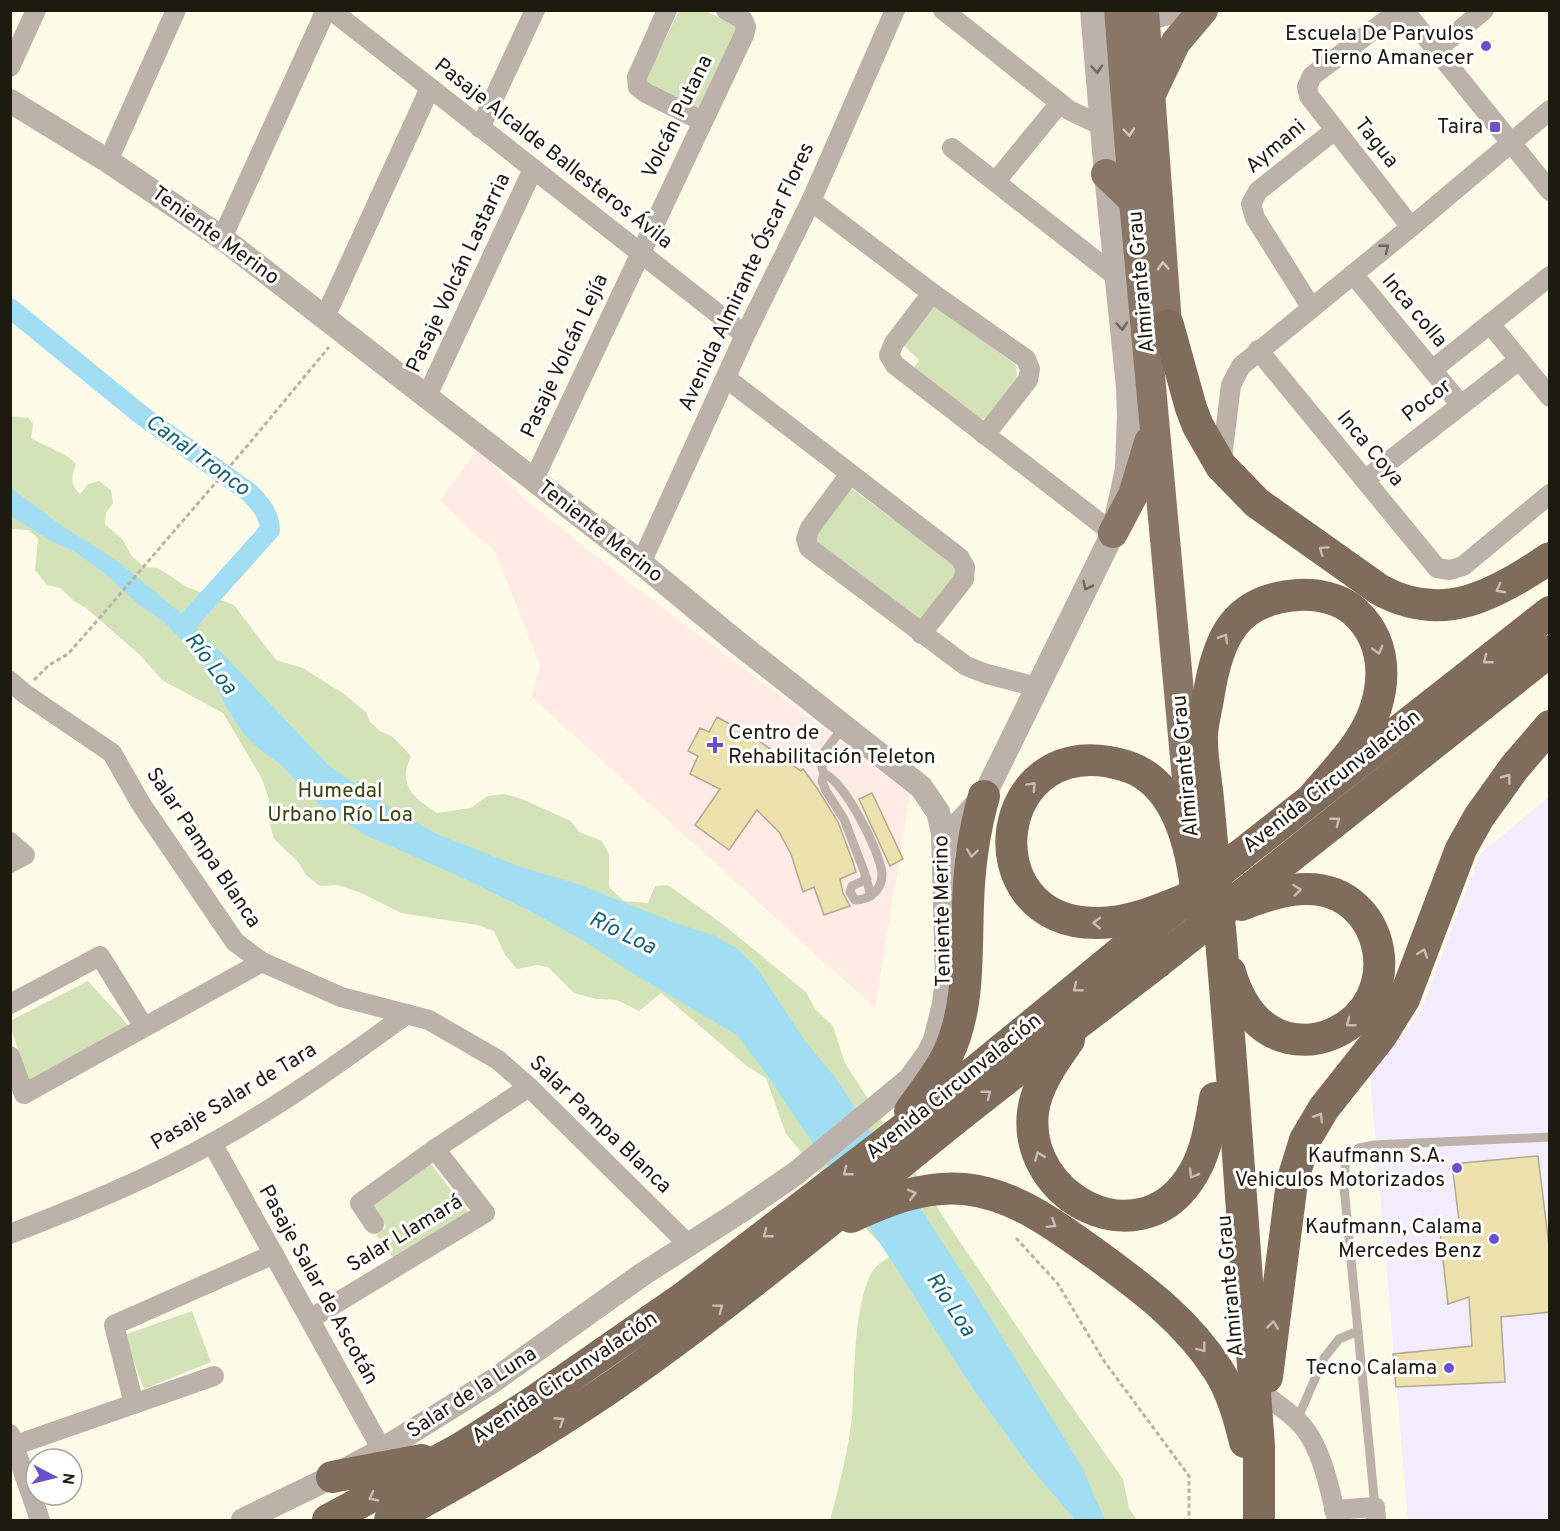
<svg xmlns="http://www.w3.org/2000/svg" width="1560" height="1531" font-family="Overpass,sans-serif">
  <style>
    .industrial { fill: #f2ecfd }
    .medical { fill: #ffeae5 }
    .green { fill: #d4e3b7 }
    .water { fill: #a2def3 }
    .lines { fill: none; stroke-linecap: round; stroke-linejoin: round }
    .canal { stroke: #a2def3; stroke-width: 20 }
    .building { fill: #ede1ae; stroke: #b0aa8e; stroke-width: 1.5 }
    .path { stroke: #b8b4a4; stroke-width: 3; stroke-dasharray: 4.5 3; stroke-linecap: butt }
    .service { stroke: #bdb2a9; stroke-width: 9 }
    .minor { stroke: #bdb2a9; stroke-width: 20 }
    .tertiary { stroke: #bdb2a9; stroke-width: 24 }
    .primary { stroke: #8a7667; stroke-width: 30 }
    .trunk { stroke: #806c5b; stroke-width: 32 }
    .trunk-bridge { stroke: #806c5b; stroke-width: 32 }
    .oneway { stroke: #6d665c }
    .oneway2 { stroke: #d0c8c2 }
    .oneway3 { stroke: #c6bdb5 }
    .poi-dot { fill: #6a50c9; stroke: #fff; stroke-width: 2 }
    .labels { text-anchor: middle; dominant-baseline: central; stroke-width: 6; stroke-linejoin: round; paint-order: stroke }
    .poi-label { font-size: 21px; fill: #1d1a0f; stroke: #fff; text-anchor: end }
    .street-label { font-size: 21px; fill: #1d1a0f; stroke: #fff }
    .park-label { font-size: 21px; fill: #37450f; stroke: #fff }
    .water-label { font-size: 22px; font-style: italic; fill: #115f75; stroke: #fff }
  </style>
  <rect width="100%" height="100%" fill="#fefae8"/>
  <path class="industrial" d="M1549,797V1520H1408L1370,1075L1421,1011L1480,854Z"/>
  <path class="medical" d="M478,449L523,498L631,584L910,794L875,1008L532,697L540,665L496,553L440,500Z"/>
  <g class="green">
    <path d="M679,11H706L742,29L702,111L644,82Z"/>
    <path d="M928,299L1016,365L1018,385L992,417L975,420L912,371L919,360L897,339Z"/>
    <path d="M10,416L28,418L33,424L31,438C47,448 64,451 76,464C71,477 70,484 80,494L88,484L99,481L111,490L113,503L106,513L105,524L123,540L131,555L144,567L158,568L187,587L234,605L276,660L303,668L344,694L366,712L370,722L380,731L393,737L411,756C409,762 405,770 406,776C406,794 424,804 437,813L471,808L487,796L504,794L522,799L571,821L579,832L602,841L609,854V887L624,901L648,903L655,886L668,885L720,922L806,992L815,1009L833,1026L845,1063L948,1224L1049,1374L1123,1479L1129,1508L1137,1520H830C839,1486 848,1452 852,1417C855,1375 853,1319 868,1280C872,1269 879,1263 889,1257L919,1304L907,1272L869,1232L786,1134L766,1078L748,1067L661,993L639,1011L617,1000L596,999L574,993L548,967L537,965L517,969L505,955L494,931L478,925L401,913L359,892L337,885L320,886L306,875L298,862L274,839L268,817L269,799L261,777L223,713L162,680L140,655L86,608L74,601L60,588L47,585L35,570L38,538L28,530L11,529Z"/>
    <path d="M851,488L961,570L922,623L812,540Z"/>
    <path d="M88,981L128,1025L28,1081L11,1028L10,1021Z"/>
    <path d="M431,1164L468,1212L395,1260L376,1235L386,1227L371,1205Z"/>
    <path d="M192,1311L211,1362L144,1389L124,1335Z"/>
  </g>
  <path class="water" d="M11,488L58,523L120,563L183,615L224,655L328,765L394,810L437,834L518,866L575,883L676,923L715,936L738,949L756,967L805,1041L835,1077L974,1291L1082,1467L1105,1520H1075L1030,1467L971,1386L889,1257L767,1075L738,1036L634,974L584,941L532,912L452,873L365,835L316,802L281,765L257,747L244,734L232,717L202,661L164,622L137,603L103,572L75,552L47,539L11,516Z"/>
  <g class="lines">
    <path class="canal" d="M10,308L140,414L250,493C261,505 269,513 270,530L183,627"/>
  </g>
  <g class="building">
    <path d="M717,717L755,738L801,771L803,769L817,788L838,822L853,862L856,872L840,879L843,893L850,906L824,915L814,887L803,892L791,854L779,832L757,810L729,850L695,825L720,789L690,774L698,756L688,751L700,728L709,732Z"/>
    <path d="M872,793L903,859L890,866L859,799Z"/>
    <path d="M1538,1156L1550,1254V1312L1501,1317L1505,1382L1396,1387L1393,1354L1472,1346L1469,1297L1448,1304L1439,1224L1459,1221L1452,1164Z"/>
  </g>
  <g class="lines">
    <g class="path">
      <path d="M34,680L49,665L68,654L90,629L248,445L329,347"/>
      <path d="M1016,1238L1058,1284L1104,1361L1189,1476V1520"/>
    </g>
    <g class="service">
      <path d="M844,726L822,755V768L824,774L822,781L826,791L844,819L864,871L871,896"/>
      <path d="M824,774C844,780 881,853 882,874C882,890 870,900 855,900L850,892L852,886L867,879"/>
      <path d="M1297,1420L1324,1358L1339,1339L1358,1331"/>
      <path d="M1375,1507L1344,1187L1346,1156L1359,1148L1374,1145L1550,1137"/>
    </g>
    <g class="minor">
      <path d="M331,10L745,335"/>
      <path d="M667,10L637,77L638,87L646,93L702,121"/>
      <path d="M943,10L1069,110L1102,126"/>
      <path d="M1400,10L1312,76L1307,87L1309,96L1411,227"/>
      <path d="M1404,10L1550,191"/>
      <path d="M1436,50L1484,10"/>
      <path d="M10,67L36,10"/>
      <path d="M480,128L535,10"/>
      <path d="M952,148L1118,278"/>
      <path d="M108,161L176,10"/>
      <path d="M996,181L1060,103"/>
      <path d="M811,201L932,293L1026,359L1030,369L1028,380L985,435"/>
      <path d="M222,238L326,10"/>
      <path d="M1353,274L1461,405"/>
      <path d="M932,293L894,343L889,355L895,365L1113,533"/>
      <path d="M1311,307L1255,218L1251,204L1258,191L1335,130"/>
      <path d="M325,317L430,88"/>
      <path d="M1490,324L1550,397"/>
      <path d="M1258,350L1437,568L1450,570L1463,566L1550,494"/>
      <path d="M1432,370L1550,276"/>
      <path d="M726,378L960,558L965,567L964,579L921,634"/>
      <path d="M427,396L533,169"/>
      <path d="M1221,466L1231,385L1241,366L1411,227L1550,110"/>
      <path d="M850,474L810,528L806,539L809,548L966,666L987,674L1037,687"/>
      <path d="M1365,480L1519,360"/>
      <path d="M533,481L744,35L746,27L743,20L726,10"/>
      <path d="M641,563L745,335L811,201L895,10"/>
      <path d="M10,681L25,694L112,753L141,804L235,942L262,962L341,997L429,1020L498,1060L529,1087L688,1244"/>
      <path d="M10,842L25,855L10,863"/>
      <path d="M10,1004L100,956L144,1027"/>
      <path d="M10,1056L24,1094L262,962"/>
      <path d="M212,1143L382,1450"/>
      <path d="M374,1224L360,1203L435,1149L529,1087"/>
      <path d="M10,1234C79,1207 149,1179 214,1142C281,1105 344,1060 407,1014"/>
      <path d="M310,1319L485,1213L435,1149"/>
      <path d="M1265,1395C1278,1405 1294,1415 1304,1428C1322,1450 1331,1493 1337,1520"/>
      <path d="M134,1404L114,1325L274,1254"/>
      <path d="M10,1434L40,1520"/>
      <path d="M10,1447L214,1376"/>
      <path d="M1334,1510L1375,1507L1376,1520"/>
    </g>
    <g class="tertiary">
      <path d="M1128,24L1180,10"/>
      <path d="M10,101L108,161L222,238L641,563L733,639L921,787L938,812L943,833L947,978L944,1004L935,1040L928,1054L910,1079L795,1174L741,1211L643,1274L493,1381L382,1450L332,1477L243,1520"/>
      <path d="M944,849L952,831L984,796L1113,533L1127,469L1129,415L1128,387L1106,174L1092,10"/>
    </g>
    <g class="primary">
      <path d="M1119,10L1134,201L1193,845"/>
      <path d="M1144,10L1169,352"/>
      <path d="M1152,92L1176,42L1203,10"/>
      <path d="M1106,174L1134,201"/>
      <path d="M1113,533L1133,495L1149,442"/>
    </g>
    <g class="trunk">
      <path d="M1168,325L1191,408L1198,426L1221,466L1257,503L1380,590C1445,625 1495,594 1550,558"/>
      <path d="M1238,857L1550,612"/>
      <path d="M1240,897L1550,651"/>
      <path d="M1181,901C1154,912 1127,923 1098,923C967,925 991,724 1126,766C1181,783 1194,857 1198,908"/>
      <path d="M1230,972C1239,1002 1256,1030 1288,1038C1302,1041 1318,1040 1332,1034C1408,1002 1387,889 1307,889C1284,889 1262,897 1241,905"/>
      <path d="M1069,1040C1054,1061 1036,1086 1033,1112C1023,1198 1137,1257 1189,1180C1206,1156 1210,1126 1215,1098"/>
      <path d="M910,1111C923,1093 938,1075 948,1054C970,1007 966,955 968,905C969,868 974,831 984,796"/>
      <path d="M851,1217C886,1201 924,1185 964,1189C1015,1194 1056,1226 1097,1255C1142,1288 1187,1321 1218,1370C1232,1392 1239,1417 1245,1442"/>
      <path d="M1267,1377L1292,1182L1305,1140L1324,1108L1381,1036L1404,999L1461,849L1479,817L1514,768L1550,726"/>
      <path d="M332,1477L422,1460"/>
      <path d="M328,1520L461,1448L536,1400L683,1298L923,1114L1155,924"/>
      <path d="M390,1520C464,1480 537,1437 607,1390C723,1310 830,1220 939,1132C1011,1074 1085,1018 1158,962"/>
      <path d="M1259,1520V1446C1246,1277 1236,1108 1221,940C1217,893 1212,846 1208,799C1206,778 1201,755 1202,734C1203,720 1207,707 1209,693C1218,638 1235,599 1298,595C1317,594 1339,598 1354,611C1393,646 1386,700 1360,740C1347,760 1330,777 1315,795"/>
    </g>
    <g class="trunk-bridge">
      <path d="M1155,924L1238,857"/>
      <path d="M1158,962L1240,897"/>
    </g>
  </g>
  <defs><path id="oneway-chevron" d="M-2-3.5L2.5 0L-2 3.5" fill="none" stroke-width="1.6" stroke-linecap="round" stroke-linejoin="round" transform="scale(1.5)"/></defs>
  <g class="oneway">
    <use href="#oneway-chevron" transform="translate(1097 69) rotate(85)"/>
    <use href="#oneway-chevron" transform="translate(1385 248) rotate(-39)"/>
    <use href="#oneway-chevron" transform="translate(1122 326) rotate(85)"/>
    <use href="#oneway-chevron" transform="translate(1087 586) rotate(116)"/>
  </g>
  <g class="oneway2">
    <use href="#oneway-chevron" transform="translate(1129 132) rotate(85)"/>
    <use href="#oneway-chevron" transform="translate(1163 266) rotate(-94)"/>
  </g>
  <g class="oneway3">
    <use href="#oneway-chevron" transform="translate(1323 550) rotate(-145)"/>
    <use href="#oneway-chevron" transform="translate(1500 589) rotate(152)"/>
    <use href="#oneway-chevron" transform="translate(1224 638) rotate(-60)"/>
    <use href="#oneway-chevron" transform="translate(1378 650) rotate(75)"/>
    <use href="#oneway-chevron" transform="translate(1487 660) rotate(142)"/>
    <use href="#oneway-chevron" transform="translate(1507 778) rotate(-53)"/>
    <use href="#oneway-chevron" transform="translate(1032 786) rotate(-47)"/>
    <use href="#oneway-chevron" transform="translate(1336 821) rotate(-38)"/>
    <use href="#oneway-chevron" transform="translate(972 853) rotate(97)"/>
    <use href="#oneway-chevron" transform="translate(1297 890) rotate(-6)"/>
    <use href="#oneway-chevron" transform="translate(1097 923) rotate(-180)"/>
    <use href="#oneway-chevron" transform="translate(1423 953) rotate(-70)"/>
    <use href="#oneway-chevron" transform="translate(1077 988) rotate(141)"/>
    <use href="#oneway-chevron" transform="translate(1350 1023) rotate(142)"/>
    <use href="#oneway-chevron" transform="translate(987 1094) rotate(-38)"/>
    <use href="#oneway-chevron" transform="translate(1319 1117) rotate(-58)"/>
    <use href="#oneway-chevron" transform="translate(1039 1156) rotate(-111)"/>
    <use href="#oneway-chevron" transform="translate(847 1172) rotate(142)"/>
    <use href="#oneway-chevron" transform="translate(1193 1174) rotate(120)"/>
    <use href="#oneway-chevron" transform="translate(912 1194) rotate(-14)"/>
    <use href="#oneway-chevron" transform="translate(1052 1224) rotate(32)"/>
    <use href="#oneway-chevron" transform="translate(767 1234) rotate(142)"/>
    <use href="#oneway-chevron" transform="translate(719 1308) rotate(-37)"/>
    <use href="#oneway-chevron" transform="translate(1273 1325) rotate(-83)"/>
    <use href="#oneway-chevron" transform="translate(1202 1348) rotate(52)"/>
    <use href="#oneway-chevron" transform="translate(560 1421) rotate(-33)"/>
    <use href="#oneway-chevron" transform="translate(373 1497) rotate(152)"/>
  </g>
  <g class="poi-dot">
    <circle cx="1486" cy="46" r="6"/>
    <rect x="1489" y="121" width="12" height="12" rx="3"/>
    <path d="M712 736h6v6h6v6h-6v6h-6v-6h-6v-6h6z"/>
    <circle cx="1457" cy="1168" r="6"/>
    <circle cx="1494" cy="1239" r="6"/>
    <circle cx="1449" cy="1368" r="6"/>
  </g>
  <g class="labels">
    <g class="poi-label">
      <text x="1474" y="34">Escuela De Parvulos<tspan x="1474" dy="24">Tierno Amanecer</tspan></text>
      <text x="1483" y="127">Taira</text>
      <text x="728" y="733" text-anchor="start">Centro de<tspan x="728" dy="24">Rehabilitación Teleton</tspan></text>
      <text x="1445" y="1156">Kaufmann S.A.<tspan x="1445" dy="24">Vehiculos Motorizados</tspan></text>
      <text x="1482" y="1227">Kaufmann, Calama<tspan x="1482" dy="24">Mercedes Benz</tspan></text>
      <text x="1437" y="1368">Tecno Calama</text>
    </g>
    <g class="street-label">
      <text transform="translate(678 117) rotate(-64)">Volcán Putana</text>
      <text transform="translate(1376 143) rotate(52)">Tagua</text>
      <text transform="translate(1276 147) rotate(-40)">Aymani</text>
      <text transform="translate(553 154) rotate(38)">Pasaje Alcalde Ballesteros Ávila</text>
      <text transform="translate(215 236) rotate(36)">Teniente Merino</text>
      <text transform="translate(459 273) rotate(-65)">Pasaje Volcán Lastarria</text>
      <text transform="translate(747 277) rotate(-65)">Avenida Almirante Óscar Flores</text>
      <text transform="translate(1142 282) rotate(-95)">Almirante Grau</text>
      <text transform="translate(1414 311) rotate(50)">Inca colla</text>
      <text transform="translate(565 356) rotate(-65)">Pasaje Volcán Lejía</text>
      <text transform="translate(1427 401) rotate(-38)">Pocor</text>
      <text transform="translate(1370 449) rotate(50)">Inca Coya</text>
      <text transform="translate(600 532) rotate(38)">Teniente Merino</text>
      <text transform="translate(1186 766) rotate(-95)">Almirante Grau</text>
      <text transform="translate(1332 782) rotate(-38)">Avenida Circunvalación</text>
      <text transform="translate(203 848) rotate(56)">Salar Pampa Blanca</text>
      <text transform="translate(943 911) rotate(-91)">Teniente Merino</text>
      <text transform="translate(954 1087) rotate(-39)">Avenida Circunvalación</text>
      <text transform="translate(234 1097) rotate(-31)">Pasaje Salar de Tara</text>
      <text transform="translate(600 1125) rotate(44)">Salar Pampa Blanca</text>
      <text transform="translate(405 1234) rotate(-31)">Salar Llamará</text>
      <text transform="translate(318 1285) rotate(61)">Pasaje Salar de Ascotán</text>
      <text transform="translate(1231 1286) rotate(-95)">Almirante Grau</text>
      <text transform="translate(565 1378) rotate(-34)">Avenida Circunvalación</text>
      <text transform="translate(472 1393) rotate(-33)">Salar de la Luna</text>
    </g>
    <g class="park-label">
      <text x="340" y="791">Humedal<tspan x="340" dy="24">Urbano Río Loa</tspan></text>
    </g>
    <g class="water-label">
      <text transform="translate(197 456) rotate(36)">Canal Tronco</text>
      <text transform="translate(210 664) rotate(53)">Río Loa</text>
      <text transform="translate(622 934) rotate(26)">Río Loa</text>
      <text transform="translate(950 1305) rotate(57)">Río Loa</text>
    </g>
  </g>
  <rect width="1560" height="1531" fill="none" stroke="#1d1a0f" stroke-width="24"/>
  <g transform="translate(54 1477) rotate(97)"><circle r="28" fill="#ffffff" stroke="#a5a39f" stroke-width="1.5"/>
  <path d="M0-4.5L10 22L0 15L-10 22Z" fill="#6a50c9"/>
  <text y="-9" font-size="16" font-weight="bold" text-anchor="middle" fill="#1d1a0f">N</text>
  </g>
</svg>
